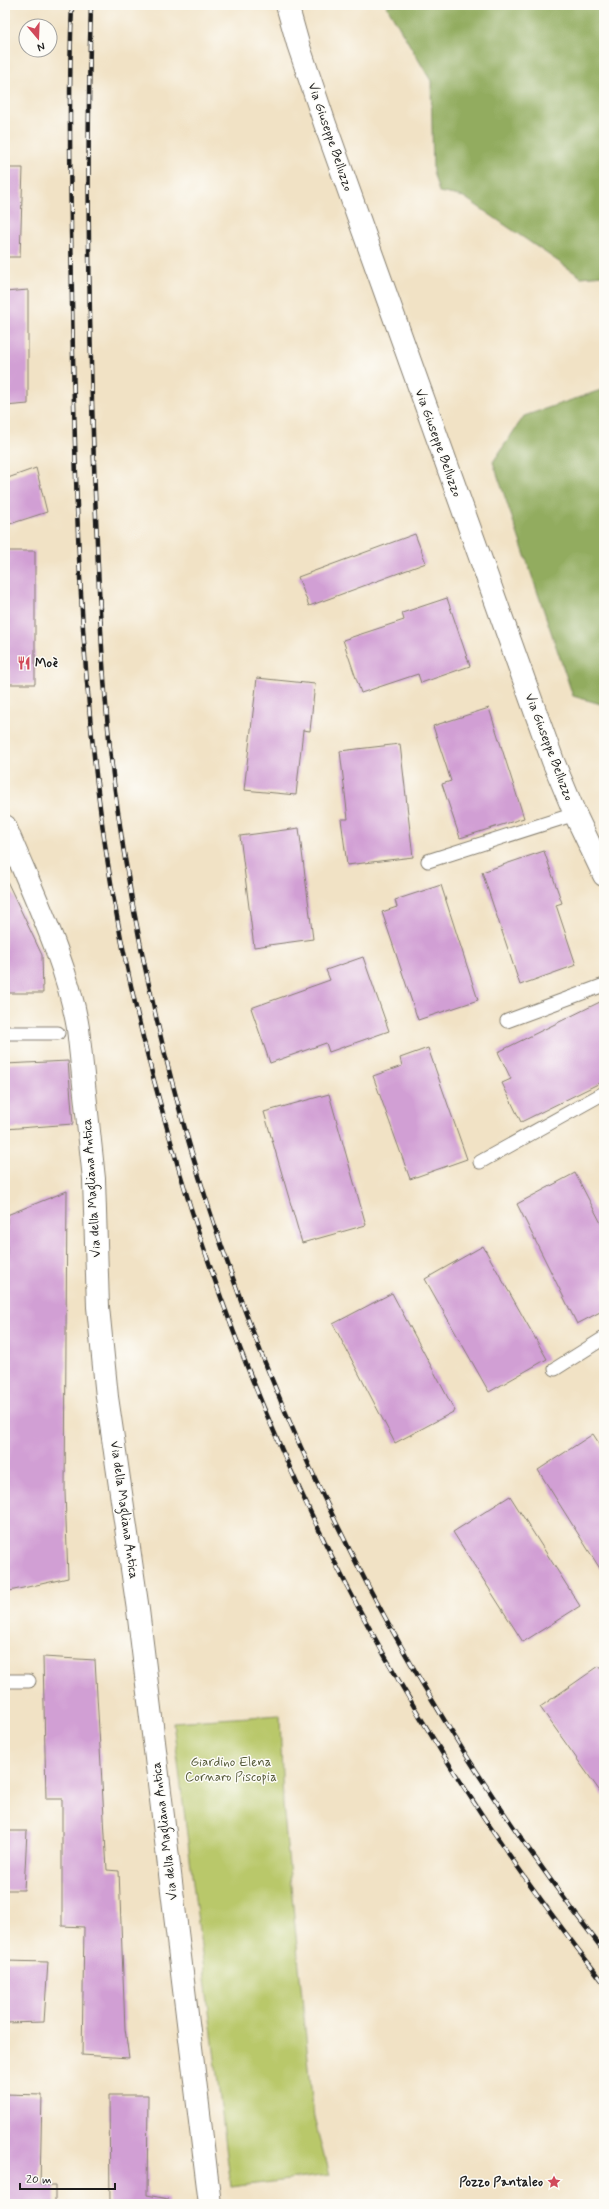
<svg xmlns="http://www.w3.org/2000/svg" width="609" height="2209" font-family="Mynerve,sans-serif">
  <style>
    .green { fill: #b9c86a; stroke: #6a7243 }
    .forest { fill: #92ac5e; stroke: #57643d }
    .building { fill: #d19fd4 }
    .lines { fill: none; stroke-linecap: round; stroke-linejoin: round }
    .lane-casing { stroke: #867f70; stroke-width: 15 }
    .street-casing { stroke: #867f70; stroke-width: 24 }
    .lane { stroke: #fff; stroke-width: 13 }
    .street { stroke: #fff; stroke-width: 22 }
    .rail-casing { stroke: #1c1c1c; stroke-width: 4.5 }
    .rail { stroke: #fdfcf7; stroke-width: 3; stroke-dasharray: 9; stroke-linecap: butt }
    .labels { text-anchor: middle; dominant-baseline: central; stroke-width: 3; stroke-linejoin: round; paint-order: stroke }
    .street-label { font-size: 13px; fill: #1c1c1c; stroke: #fdfcf7 }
    .poi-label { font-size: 13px; font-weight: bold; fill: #1c1c1c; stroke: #fdfcf7; text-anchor: start }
    .park-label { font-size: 13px; fill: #535837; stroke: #fdfcf7 }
  </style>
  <rect width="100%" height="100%" fill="#fdfcf7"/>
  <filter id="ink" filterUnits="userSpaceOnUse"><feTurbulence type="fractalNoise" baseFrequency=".025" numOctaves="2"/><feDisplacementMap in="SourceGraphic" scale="8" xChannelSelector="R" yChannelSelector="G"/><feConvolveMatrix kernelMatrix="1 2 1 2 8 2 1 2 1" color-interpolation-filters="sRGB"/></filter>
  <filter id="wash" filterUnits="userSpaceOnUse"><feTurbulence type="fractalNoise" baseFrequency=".012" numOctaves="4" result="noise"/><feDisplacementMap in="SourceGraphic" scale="16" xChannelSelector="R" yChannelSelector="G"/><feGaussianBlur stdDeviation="0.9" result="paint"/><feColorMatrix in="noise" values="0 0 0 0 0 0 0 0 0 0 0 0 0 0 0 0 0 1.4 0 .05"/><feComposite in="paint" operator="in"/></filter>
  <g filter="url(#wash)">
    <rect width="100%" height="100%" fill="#f1e2c5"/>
    <path class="green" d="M280,1715L283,1805L314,2118L329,2175L231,2187L173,1722Z"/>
    <g class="forest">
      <path d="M386,5H604V275L581,277L464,197L439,192L433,172L431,81Z"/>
      <path d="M604,389V705L573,696L493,462L524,416Z"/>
    </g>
    <g id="blocks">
      <g class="building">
        <path d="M5,168H23L20,257H5Z"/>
        <path d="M28,290V404L5,406V292Z"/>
        <path d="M36,468L47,512L10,524L5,511V479Z"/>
        <path d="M415,534L426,563L309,606L298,577Z"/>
        <path d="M5,551H35V684H9V671H5Z"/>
        <path d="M447,598L470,666L421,683L418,674L361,693L343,640L404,620L402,613Z"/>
        <path d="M257,678L315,684L310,731L303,730L296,795L244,790Z"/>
        <path d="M489,708L524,818L460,838L442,784L451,781L433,726Z"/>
        <path d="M400,744L413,857L347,865L341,819H348L340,751Z"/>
        <path d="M299,828L313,939L254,947L240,836Z"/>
        <path d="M544,851L562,903L556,905L576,965L520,985L482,872Z"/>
        <path d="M5,877L42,955L43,993H5Z"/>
        <path d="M441,885L478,1000L418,1020L382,912L397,907L395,900Z"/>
        <path d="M363,957L389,1031L329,1052L326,1043L270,1063L251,1008L330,980L326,970Z"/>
        <path d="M604,1000V1081L521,1122L502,1083L511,1079L498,1052Z"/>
        <path d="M428,1048L467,1159L410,1179L373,1076L402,1066L400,1058Z"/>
        <path d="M68,1061L73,1124L5,1129V1064Z"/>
        <path d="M329,1094L366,1225L302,1243L264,1112Z"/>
        <path d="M604,1137V1146L600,1139Z"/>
        <path d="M575,1173L604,1229V1310L577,1324L517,1204Z"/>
        <path d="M67,1191L65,1492L68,1578L5,1592L7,1215Z"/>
        <path d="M483,1246L547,1359L489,1392L425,1279Z"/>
        <path d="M392,1293L455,1411L395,1443L333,1324Z"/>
        <path d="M593,1434L604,1451V1575L538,1470Z"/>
        <path d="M510,1496L580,1606L523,1642L453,1532Z"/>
        <path d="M43,1657L95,1660L107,1870L119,1871L125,2029L129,2058L82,2055L84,1927L62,1926V1799H46Z"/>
        <path d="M599,1666L604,1672V1797L540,1707Z"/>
        <path d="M5,1831H27L24,1890H5Z"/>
        <path d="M5,1961L48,1962L44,2022L5,2023Z"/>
        <path d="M5,2094L42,2095L40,2185H55V2204H5Z"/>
        <path d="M109,2095H148L147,2195L168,2199V2204H110Z"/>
      </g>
    </g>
  </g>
  <g filter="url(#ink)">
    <use href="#blocks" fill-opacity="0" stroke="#867f70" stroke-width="1"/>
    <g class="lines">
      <g class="lane-casing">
        <g id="lane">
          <path d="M428,861L575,814"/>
          <path d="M507,1021L604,985"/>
          <path d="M5,1033H58"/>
          <path d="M480,1162L604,1093"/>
          <path d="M555,1369L604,1338"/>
          <path d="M5,1681H29"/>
        </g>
      </g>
      <g class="street-casing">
        <g id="street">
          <path d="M287,5L298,44L325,124L553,761L575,814L604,875"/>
          <path d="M5,826C32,892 66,958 78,1028L94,1179L98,1307L107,1397L138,1610L210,2204"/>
        </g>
      </g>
      <use href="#lane" class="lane"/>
      <use href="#street" class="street"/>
      <g class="rail-casing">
        <g id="rail">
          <path d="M72,5C68,103 71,202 72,300C75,486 79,673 107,858C121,951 143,1044 169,1135C257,1448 403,1728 604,1983"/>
          <path d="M91,5C86,167 89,329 95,492C99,591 102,692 115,791C171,1216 341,1613 604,1951"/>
        </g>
      </g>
      <use href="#rail" class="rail"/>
    </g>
  </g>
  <defs>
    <g id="restaurant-bare" transform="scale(1.08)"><path d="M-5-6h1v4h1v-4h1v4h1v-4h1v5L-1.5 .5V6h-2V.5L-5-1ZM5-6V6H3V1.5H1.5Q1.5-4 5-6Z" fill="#d1495b" stroke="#fdfcf7" stroke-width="2.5" paint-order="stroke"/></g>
    <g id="sight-bare" transform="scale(1.08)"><path d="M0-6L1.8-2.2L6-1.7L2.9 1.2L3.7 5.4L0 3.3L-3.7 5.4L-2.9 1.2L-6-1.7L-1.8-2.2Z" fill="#d1495b" stroke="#fdfcf7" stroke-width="2.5" paint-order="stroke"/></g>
  </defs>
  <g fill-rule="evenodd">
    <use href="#restaurant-bare" x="24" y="663"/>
    <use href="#sight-bare" x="554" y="2182"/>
  </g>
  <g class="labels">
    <g class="street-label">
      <text transform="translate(330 137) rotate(71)">Via Giuseppe Belluzzo</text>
      <text transform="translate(438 443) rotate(70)">Via Giuseppe Belluzzo</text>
      <text transform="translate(549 747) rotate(69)">Via Giuseppe Belluzzo</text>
      <text transform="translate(92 1188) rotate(-94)">Via della Magliana Antica</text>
      <text transform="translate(124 1510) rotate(82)">Via della Magliana Antica</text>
      <text transform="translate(165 1831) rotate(-97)">Via della Magliana Antica</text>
    </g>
    <g class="poi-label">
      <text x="35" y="663">Moè</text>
      <text x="543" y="2182" text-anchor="end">Pozzo Pantaleo</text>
    </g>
    <g class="park-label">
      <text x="231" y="1762">Giardino Elena<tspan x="231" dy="15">Cornaro Piscopia</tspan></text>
    </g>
  </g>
  <rect width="609" height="2209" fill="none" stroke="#fdfcf7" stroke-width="20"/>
  <g transform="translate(38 38) rotate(161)"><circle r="19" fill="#fdfcf7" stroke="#a3a29f"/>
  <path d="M0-3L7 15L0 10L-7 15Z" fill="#d1495b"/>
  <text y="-6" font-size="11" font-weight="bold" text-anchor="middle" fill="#1c1c1c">N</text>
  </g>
  <path d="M20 2183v6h95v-6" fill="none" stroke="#1c1c1c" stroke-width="2"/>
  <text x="26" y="2183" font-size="12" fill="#1c1c1c" stroke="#fdfcf7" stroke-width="3" paint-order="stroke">20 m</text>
</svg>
